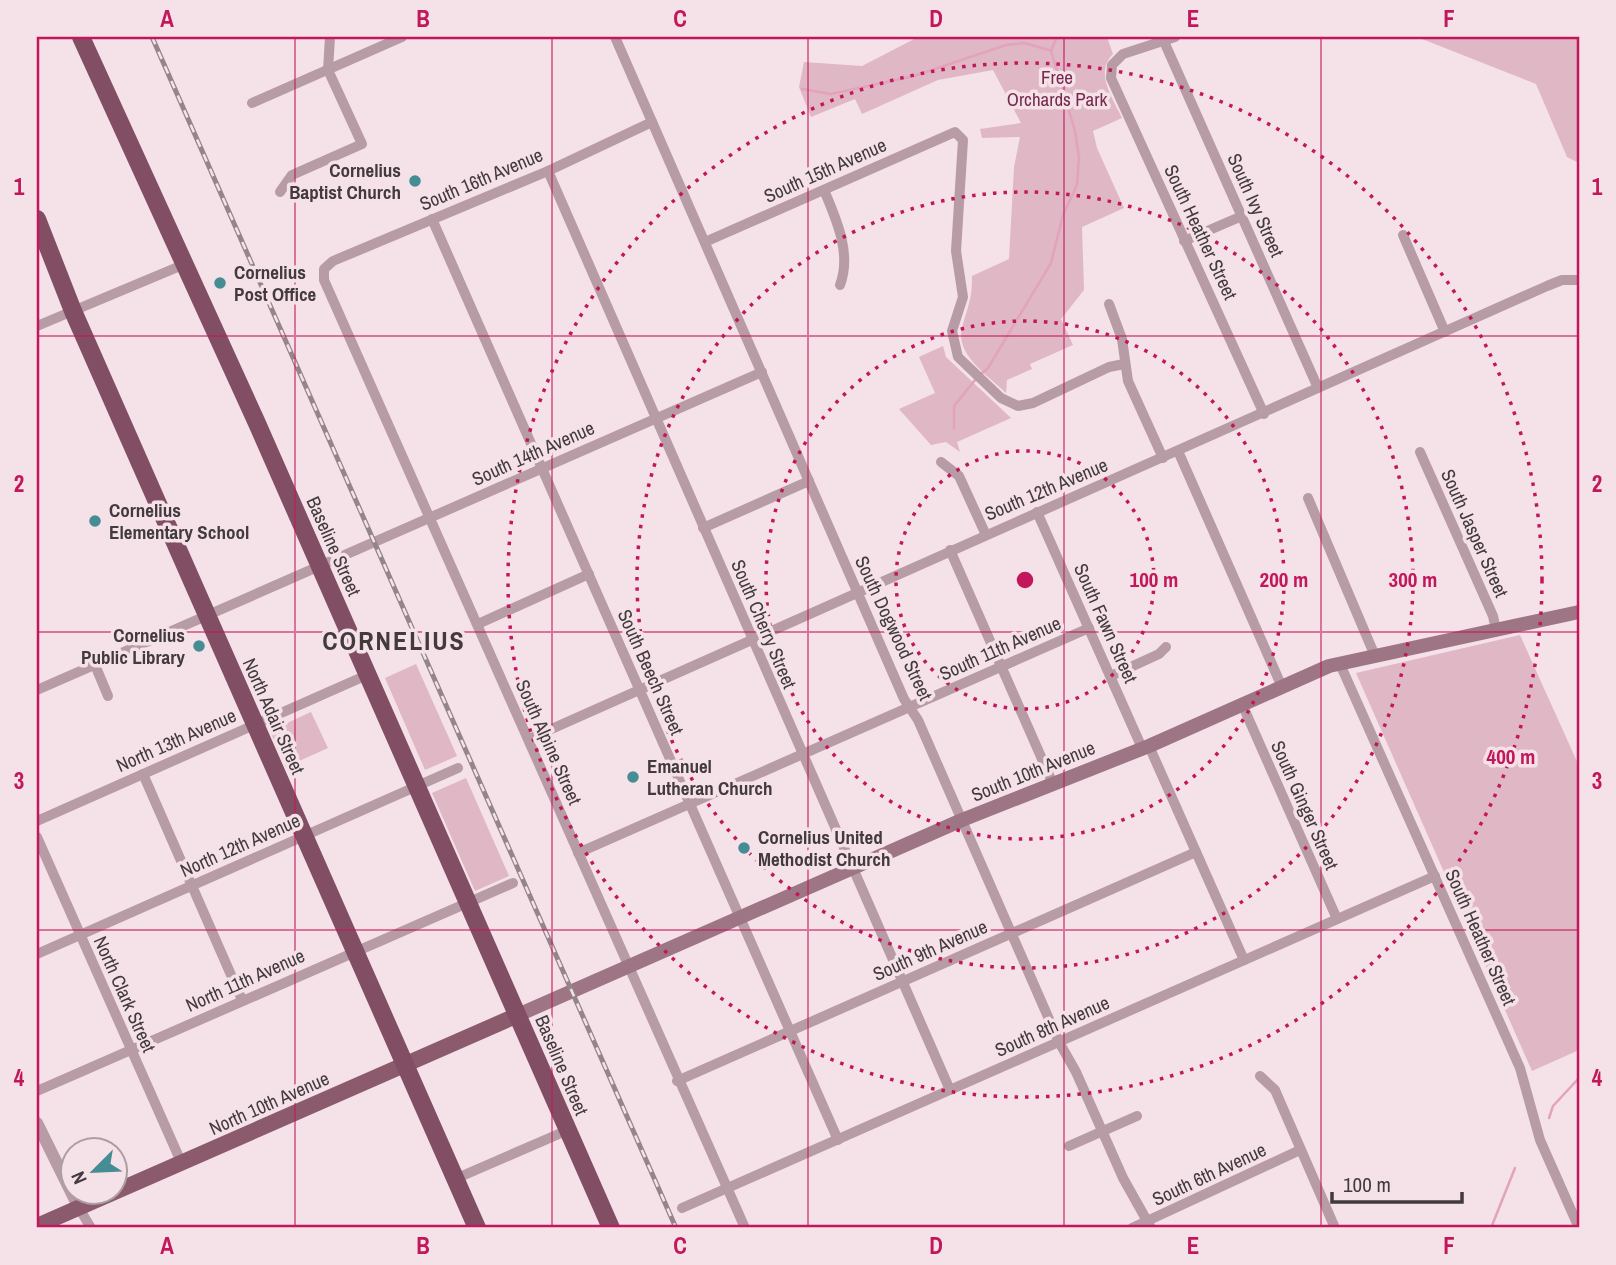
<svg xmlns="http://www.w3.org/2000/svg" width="1616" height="1265" font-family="'Archivo Narrow',sans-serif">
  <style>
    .green { fill: #dfb7c5 }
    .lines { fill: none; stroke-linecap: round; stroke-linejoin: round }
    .stream { stroke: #e3a3bb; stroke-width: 2.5 }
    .minor { stroke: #b79ba5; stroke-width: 10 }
    .tertiary { stroke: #b79ba5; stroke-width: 12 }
    .secondary { stroke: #9e7584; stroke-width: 14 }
    .primary { stroke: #8b5a6d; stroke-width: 16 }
    .trunk { stroke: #824e64; stroke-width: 18 }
    .rail-casing { stroke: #93858a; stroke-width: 5 }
    .rail { stroke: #f5e1e8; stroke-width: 2.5; stroke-dasharray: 8; stroke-linecap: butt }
    .grid { fill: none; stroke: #c2185b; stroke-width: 2; stroke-opacity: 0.55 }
    .ring { fill: none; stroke: #c2185b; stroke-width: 3.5; stroke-dasharray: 3.5 7 }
    .poi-dot { fill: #458c94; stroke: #f5e1e8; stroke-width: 2.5 }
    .labels { text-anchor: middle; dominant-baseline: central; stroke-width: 7; stroke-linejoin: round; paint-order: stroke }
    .park-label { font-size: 19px; fill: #752a4c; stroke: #f5e1e8 }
    .poi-label { font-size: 19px; font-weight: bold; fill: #423a3d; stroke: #f5e1e8; text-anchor: start }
    .street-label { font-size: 19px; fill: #423a3d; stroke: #f5e1e8 }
    .district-label { font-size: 26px; font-weight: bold; letter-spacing: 2px; fill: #423a3d; stroke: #f5e1e8 }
    .centre { fill: #c2185b; stroke: #f5e1e8; stroke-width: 3.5 }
    .ring-label { font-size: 21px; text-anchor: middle; font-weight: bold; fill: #c2185b; stroke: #f5e1e8; stroke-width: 7; stroke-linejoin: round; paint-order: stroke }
    .neatline { fill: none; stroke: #c2185b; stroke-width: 2.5 }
    .grid-label { font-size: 23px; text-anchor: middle; font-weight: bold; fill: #c2185b }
  </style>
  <rect width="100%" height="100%" fill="#f5e1e8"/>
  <g class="green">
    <path d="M918,37H1107L1113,54C1094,73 1113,98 1122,118L1093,131L1097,148L1124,208L1082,227L1084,290L1061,319L1073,345L1030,364L1032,369L1007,380L1006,393C989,376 955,355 962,328C968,305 972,301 972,276L1009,259L1014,167L1020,137L982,138L980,129L1021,123L993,70L938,80L862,114L855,99L811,117L799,87L804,62L862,66Z"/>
    <path d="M1417,37H1579V163L1567,157L1536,84Z"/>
    <path d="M943,346L946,357L1011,418L957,442L960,452L946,442L931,445L899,409L935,393L919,357Z"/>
    <path d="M1520,635L1579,766V1050L1532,1071L1356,673Z"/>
    <path d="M416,664L457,756L425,770L385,678Z"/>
    <path d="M311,712L328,748L286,767L270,731Z"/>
    <path d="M466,778L509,876L475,891L432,793Z"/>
  </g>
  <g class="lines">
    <g class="stream">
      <path d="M802,89L831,94L914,76L1006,45L1024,43L1049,50"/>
      <path d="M980,375L988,368L1051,263L1063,215L1077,185L1079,157L1075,131L1051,51L1057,37"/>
      <path d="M954,428V406L975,380"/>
      <path d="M1549,1118L1553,1106L1579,1078"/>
      <path d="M1491,1228L1515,1168"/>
    </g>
    <g class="minor">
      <path d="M615,37L904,699L918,720L1059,1042L1076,1072L1123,1178L1151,1228"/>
      <path d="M1162,37L1318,388"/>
      <path d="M1175,37L1123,54L1112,65L1111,78L1264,414"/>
      <path d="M252,103L402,37"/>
      <path d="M652,122L548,171L333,261L324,269V280L745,1228"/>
      <path d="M548,171L950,1090"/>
      <path d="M824,190C836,219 852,253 840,285"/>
      <path d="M280,192L292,175L362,144L328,70L330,37"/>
      <path d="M432,219L838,1140"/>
      <path d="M1403,235L1445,332"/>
      <path d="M1184,241L1242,216"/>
      <path d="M705,242L955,132L963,140L956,251L963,297L952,331L958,357L1001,398L1018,406L1033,403L1109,367L1124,364"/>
      <path d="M1109,304L1122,339L1128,381L1163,458"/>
      <path d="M37,326L185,264"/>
      <path d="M1178,451L1282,687"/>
      <path d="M1420,452L1493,616L1496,630"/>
      <path d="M941,462L959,476L986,535"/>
      <path d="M1308,498L1375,656"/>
      <path d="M1037,512L1142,748"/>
      <path d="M703,528L809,481"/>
      <path d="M950,550L1053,784"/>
      <path d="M478,624L589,574"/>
      <path d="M1340,664L1520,1068L1540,1140L1579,1228"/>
      <path d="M95,665L108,696"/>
      <path d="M1111,676L1159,654L1166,647"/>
      <path d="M37,690L762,372"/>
      <path d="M1242,704L1337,919"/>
      <path d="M529,739L1547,286L1562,280H1579"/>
      <path d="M1149,746L1244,960"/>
      <path d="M143,774L242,1000"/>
      <path d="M37,821L367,675"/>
      <path d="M37,837L182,1164"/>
      <path d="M578,853L1089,628"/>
      <path d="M37,954L458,768"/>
      <path d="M1260,1076L1275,1090L1335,1228"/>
      <path d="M677,1081L1196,852"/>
      <path d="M37,1091L513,883"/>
      <path d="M1069,1146L1137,1116"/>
      <path d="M455,1179L568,1130"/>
      <path d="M79,1208L91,1228"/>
      <path d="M682,1208L1435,876"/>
      <path d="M1132,1228L1300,1150"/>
    </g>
    <path class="tertiary" d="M37,1123L79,1208"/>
    <path class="secondary" d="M518,1015L962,820L1149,746L1329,666L1579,612"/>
    <path class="primary" d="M37,1226L518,1015"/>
    <g class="trunk">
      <path d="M81,37L256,421L611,1228"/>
      <path d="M37,219L73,311L477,1228"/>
    </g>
    <g class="rail-casing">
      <path id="rail" d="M152,37L676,1228"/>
    </g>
    <use href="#rail" class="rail"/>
  </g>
  <path class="grid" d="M295,37V1228M552,37V1228M808,37V1228M1064,37V1228M1321,37V1228M37,336H1579M37,632H1579M37,930H1579"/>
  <g class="ring">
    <circle cx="1025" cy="580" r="129"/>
    <circle cx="1025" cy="580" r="259"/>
    <circle cx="1025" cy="580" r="388"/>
    <circle cx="1025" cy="580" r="517"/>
  </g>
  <g class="poi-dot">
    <circle cx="415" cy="181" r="7"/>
    <circle cx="220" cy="283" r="7"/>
    <circle cx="95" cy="521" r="7"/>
    <circle cx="199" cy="646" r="7"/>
    <circle cx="633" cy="777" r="7"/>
    <circle cx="744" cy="848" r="7"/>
  </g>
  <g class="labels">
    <g class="park-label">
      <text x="1057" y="77">Free<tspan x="1057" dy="22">Orchards Park</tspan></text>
    </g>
    <g class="poi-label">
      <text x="401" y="170" text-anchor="end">Cornelius<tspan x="401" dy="22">Baptist Church</tspan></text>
      <text x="234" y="272">Cornelius<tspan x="234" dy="22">Post Office</tspan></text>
      <text x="109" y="510">Cornelius<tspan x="109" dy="22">Elementary School</tspan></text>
      <text x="185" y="635" text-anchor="end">Cornelius<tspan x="185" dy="22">Public Library</tspan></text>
      <text x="647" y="766">Emanuel<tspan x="647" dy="22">Lutheran Church</tspan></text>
      <text x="758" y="837">Cornelius United<tspan x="758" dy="22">Methodist Church</tspan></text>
    </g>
    <g class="street-label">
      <text transform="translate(825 170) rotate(-24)">South 15th Avenue</text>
      <text transform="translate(481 179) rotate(-23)">South 16th Avenue</text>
      <text transform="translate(1256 205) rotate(66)">South Ivy Street</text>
      <text transform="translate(1201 232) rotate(65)">South Heather Street</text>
      <text transform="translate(533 453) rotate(-24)">South 14th Avenue</text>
      <text transform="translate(1046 489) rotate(-23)">South 12th Avenue</text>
      <text transform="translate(1475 533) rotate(66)">South Jasper Street</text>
      <text transform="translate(334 546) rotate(66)">Baseline Street</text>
      <text transform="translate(1106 623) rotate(66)">South Fawn Street</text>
      <text transform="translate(764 624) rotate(67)">South Cherry Street</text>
      <text transform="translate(894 628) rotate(65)">South Dogwood Street</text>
      <text transform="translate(1000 648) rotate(-24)">South 11th Avenue</text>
      <text transform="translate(651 672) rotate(66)">South Beech Street</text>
      <text transform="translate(274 716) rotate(66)">North Adair Street</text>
      <text transform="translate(176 740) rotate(-24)">North 13th Avenue</text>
      <text transform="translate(549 742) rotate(66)">South Alpine Street</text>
      <text transform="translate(1033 771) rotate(-22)">South 10th Avenue</text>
      <text transform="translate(1305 805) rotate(66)">South Ginger Street</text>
      <text transform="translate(240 845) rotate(-24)">North 12th Avenue</text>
      <text transform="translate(1481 937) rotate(66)">South Heather Street</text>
      <text transform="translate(930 950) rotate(-24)">South 9th Avenue</text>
      <text transform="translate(245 980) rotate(-24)">North 11th Avenue</text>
      <text transform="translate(125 994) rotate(66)">North Clark Street</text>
      <text transform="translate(1052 1026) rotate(-24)">South 8th Avenue</text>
      <text transform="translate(562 1065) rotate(67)">Baseline Street</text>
      <text transform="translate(269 1103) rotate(-24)">North 10th Avenue</text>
      <text transform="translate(1209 1174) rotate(-25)">South 6th Avenue</text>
    </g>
    <g class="district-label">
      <text x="394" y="640">CORNELIUS</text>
    </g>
  </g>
  <circle cx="1025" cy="580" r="10" class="centre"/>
  <g class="ring-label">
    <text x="1154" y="587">100 m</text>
    <text x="1284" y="587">200 m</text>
    <text x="1413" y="587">300 m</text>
    <text x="1511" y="764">400 m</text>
  </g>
  <rect width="1616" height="1265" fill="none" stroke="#f5e1e8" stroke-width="77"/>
  <g transform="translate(94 1171) rotate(246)"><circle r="33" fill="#f5e1e8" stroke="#ad9ea4" stroke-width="2"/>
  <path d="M0-5L12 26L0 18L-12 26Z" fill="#458c94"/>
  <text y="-10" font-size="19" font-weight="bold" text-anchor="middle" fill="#423a3d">N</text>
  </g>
  <path d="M1332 1192v10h130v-10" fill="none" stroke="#423a3d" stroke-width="3.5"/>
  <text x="1343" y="1192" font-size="21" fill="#423a3d" stroke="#f5e1e8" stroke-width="5" paint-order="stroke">100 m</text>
  <rect x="38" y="38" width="1540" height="1188" class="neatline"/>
  <g class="grid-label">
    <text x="167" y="27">A</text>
    <text x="423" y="27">B</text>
    <text x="680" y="27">C</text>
    <text x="936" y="27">D</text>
    <text x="1193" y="27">E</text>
    <text x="1449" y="27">F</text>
    <text x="19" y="195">1</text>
    <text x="1597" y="195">1</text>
    <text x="19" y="492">2</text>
    <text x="1597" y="492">2</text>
    <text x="19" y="789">3</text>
    <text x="1597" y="789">3</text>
    <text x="19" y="1086">4</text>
    <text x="1597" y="1086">4</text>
    <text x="167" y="1254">A</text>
    <text x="423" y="1254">B</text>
    <text x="680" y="1254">C</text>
    <text x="936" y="1254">D</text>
    <text x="1193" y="1254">E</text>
    <text x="1449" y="1254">F</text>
  </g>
</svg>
